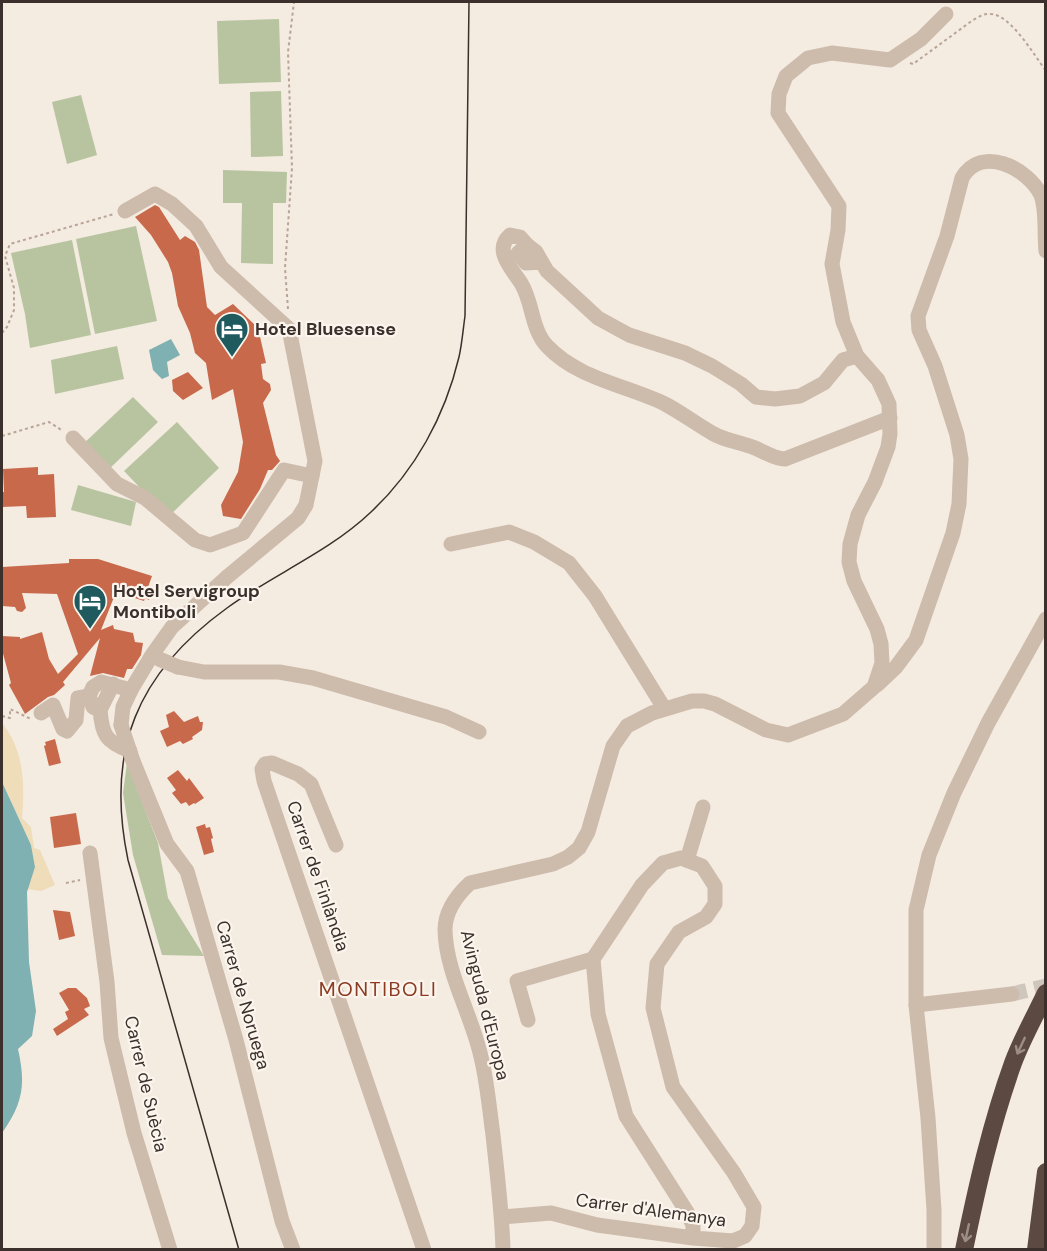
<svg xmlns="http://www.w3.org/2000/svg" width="1047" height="1251" font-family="'DM Sans',sans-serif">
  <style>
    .green { fill: #b8c4a0 }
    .sand { fill: #efdcb8 }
    .water { fill: #7fb0b2 }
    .building { fill: #c8694b }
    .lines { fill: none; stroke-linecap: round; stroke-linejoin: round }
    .minor-tunnel { stroke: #cfc6bd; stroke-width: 15; stroke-dasharray: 15 8; stroke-linecap: butt }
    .path { stroke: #b9a596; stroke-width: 2; stroke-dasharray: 3 3; stroke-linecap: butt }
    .minor { stroke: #cdbbac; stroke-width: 15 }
    .highway { stroke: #5c4a42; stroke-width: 18 }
    .tram { stroke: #3b302b; stroke-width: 1.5 }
    .minor-bridge { stroke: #cdbbac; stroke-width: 15 }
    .oneway { stroke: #9c8e87 }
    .labels { text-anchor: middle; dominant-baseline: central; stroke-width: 4.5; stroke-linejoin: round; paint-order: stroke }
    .poi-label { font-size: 18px; font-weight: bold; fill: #3b302b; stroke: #fbf5ee; text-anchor: start }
    .street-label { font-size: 18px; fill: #3b302b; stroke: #fbf5ee }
    .neighbourhood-label { font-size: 20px; letter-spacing: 1.5px; fill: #8c3b22; stroke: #fbf5ee }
  </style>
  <rect width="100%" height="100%" fill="#f4ebe1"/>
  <g class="green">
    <path d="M279,19L281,82L219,84L217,21Z"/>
    <path d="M281,91L283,156L251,157L250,92Z"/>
    <path d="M81,95L97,155L67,164L52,102Z"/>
    <path d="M223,170L287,172L286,203H273V264L241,263L242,203H223Z"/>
    <path d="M136,226L157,321L95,334L76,239Z"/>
    <path d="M72,240L91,335L30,348L25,314L11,253Z"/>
    <path d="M117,346L124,379L55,394L51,360Z"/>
    <path d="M133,397L158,422L106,472L81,446Z"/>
    <path d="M177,422L219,468L168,517L124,471Z"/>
    <path d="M78,485L136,502L131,526L71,510Z"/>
    <path d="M127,763L158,843L168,898L204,956L162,955L133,855L123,793Z"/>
  </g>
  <path class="sand" d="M2,723C24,750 25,784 22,818L31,827L34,848L40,850L55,885L41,891L27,889L35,867L31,845L2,782Z"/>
  <g class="water">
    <path d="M171,339L180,355L167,362L169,376L162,379L153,370L149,350Z"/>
    <path d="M2,782L31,845L35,867L27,892L29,962L36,1011L32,1036L18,1049C26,1085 23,1103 2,1133Z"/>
  </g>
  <g class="building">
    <path d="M155,205L159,207L180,240L185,236L195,242L199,250L207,307L215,315L233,304L258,328L266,363L261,364L263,379L270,384L271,390L263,403L276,455L280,461L272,470H268L260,489L241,519L223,516L221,505L238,472L243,442L233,389L212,400L206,363L195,353L190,333L178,306L172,273L168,262L151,235L135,217Z"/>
    <path d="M188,372L203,388L183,400L173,391L172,380Z"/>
    <path d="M38,467V475L54,474L56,517L27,518L26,506L2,507V492H4L3,469Z"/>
    <path d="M69,559H98L152,576L147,590L152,592L149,600L145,598L144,601L116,592L101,630L113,625L114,629L133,633L135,642L143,643L141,655L132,669H127L124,678L103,673L90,676L100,638L63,682L65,685L54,695L48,697L25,714L9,685L11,683L2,650V636L20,637V639L42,632L49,659L58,674L78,654L57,594L22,593L26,608L22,612L17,611L15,607L2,606V567L69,563Z"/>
    <path d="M174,711L184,722L198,716L200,722H203L202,730L192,737L193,739L183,744L180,741L167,747L160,731L169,727L166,715Z"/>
    <path d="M55,739L61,763L49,766L44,746L46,745L45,742Z"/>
    <path d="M178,770L187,781L189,778L204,798L195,804L194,803L189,806L186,802L181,804L172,793L176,790L167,778Z"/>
    <path d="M76,813L81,844L54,848L50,817Z"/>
    <path d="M205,824L206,828L210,827L213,838L211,839L214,852L204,855L196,827Z"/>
    <path d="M53,910L70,912L75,936L59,940Z"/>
    <path d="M68,988H76L87,998L90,1006L84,1009L89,1015L57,1036L53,1029L68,1019L65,1012L69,1010L59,993Z"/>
  </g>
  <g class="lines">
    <path class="minor-tunnel" d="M1012,994L1046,986"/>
    <g class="path">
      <path d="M910,63L913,64L973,20C979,17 984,13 991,14C1011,15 1034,55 1046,71"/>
      <path d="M288,309L285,268L292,168L288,52L294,2"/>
      <path d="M2,333L7,327L14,310V288L5,256L10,244L114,214"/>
      <path d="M2,436L49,422L63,431"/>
      <path d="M2,716L10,718V709L31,719"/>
      <path d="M66,883L80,880"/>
    </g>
    <g class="minor">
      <path d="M527,245L520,237L510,235C493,250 512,269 521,283C533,302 531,329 547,346C578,379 626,385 665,404C682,413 696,424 712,433C725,441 741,442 755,448C765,452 774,459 785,459L890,418"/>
      <path d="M541,262L526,263L518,253L527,245L536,252L547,271L598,318L629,335L685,353L712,366L741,384L756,397L775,399L800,396L824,383L843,360L857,356"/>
      <path d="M73,438L117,484L145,498L195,540L210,545L243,533L284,470L312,476"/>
      <path d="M451,544L509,532L534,542L569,563L595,596L664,708"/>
      <path d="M178,667L204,672H279L313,678L446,717L479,732"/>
      <path d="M877,685L896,667L916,640L953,533L959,504L961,459L957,435L935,366L919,330L918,316L947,236L962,178C981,145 1027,167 1041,195C1047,211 1044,233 1046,251"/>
      <path d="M100,710L113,684"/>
      <path d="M41,713L53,705L63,729L67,731L76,720L78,698L89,696"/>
      <path d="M121,725L123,707L131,690L152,655L172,627L227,577L298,518L306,505L315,461L289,329L221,267L196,226L172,204L155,194L125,211"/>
      <path d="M130,751C106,742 102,735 100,710L93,707L89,696L93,687L101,682L131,690"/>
      <path d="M133,761L167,844L187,871L236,1040L282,1221L293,1250"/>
      <path d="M336,845L311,784L298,774L272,763L265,764L262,769L264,781L424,1250"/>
      <path d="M90,853L107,982L111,1038L134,1133L170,1250"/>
      <path d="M687,860L703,807"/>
      <path d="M916,1005L1012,994"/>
      <path d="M528,1020L517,981L593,959"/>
      <path d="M502,1217L551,1213L597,1225L693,1238L733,1241L745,1236L752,1226L754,1207L734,1173L673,1087L653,1008L657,964L679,932L706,917L715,904V886L702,866L681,858L663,863L642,885L593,959L598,1014L626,1116L687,1212L693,1225V1238"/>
      <path d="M503,1250C502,1211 497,1173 493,1135C489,1107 487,1077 479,1049C469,1010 446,971 445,930C445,911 456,896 470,883L553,864L568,857L579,848L588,832L613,746L627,726L652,713L692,701H704L715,704L766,730L788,735L843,714L874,687L882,663L881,644L877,629L854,581L849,562L850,544L858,515L875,482L888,447L890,434L889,404L878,380L857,356L843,322L832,264L838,230L839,206L778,113L779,94L786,76L808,58L832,53L890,60L921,39L946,14"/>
      <path d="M934,1250V1210L928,1118L916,1005V910L929,855L954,793L988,723L1046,619"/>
    </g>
    <g class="highway">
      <path d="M964,1250C977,1187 991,1124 1013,1063C1022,1039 1035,1016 1046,993"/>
      <path d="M1036,1250L1046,1172"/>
    </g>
    <path class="tram" d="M239,1250L128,860C105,750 137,673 227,608C274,574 329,552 371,512C415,471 445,416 459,357C462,344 463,330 465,316L469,2"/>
    <g class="minor-bridge">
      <path d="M159,659L178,667"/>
      <path d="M121,725L133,761"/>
    </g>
  </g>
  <defs><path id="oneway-shaft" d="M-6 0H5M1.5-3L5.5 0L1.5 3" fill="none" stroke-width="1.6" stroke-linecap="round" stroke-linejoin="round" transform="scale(1.5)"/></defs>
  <g class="oneway">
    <use href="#oneway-shaft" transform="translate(1021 1046) rotate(115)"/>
    <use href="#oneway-shaft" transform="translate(967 1233) rotate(102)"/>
  </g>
  <defs>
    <g id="hotel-pin" transform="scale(1.725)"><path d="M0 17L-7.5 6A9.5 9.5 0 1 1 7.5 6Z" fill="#1f5a5e" stroke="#fbf5ee"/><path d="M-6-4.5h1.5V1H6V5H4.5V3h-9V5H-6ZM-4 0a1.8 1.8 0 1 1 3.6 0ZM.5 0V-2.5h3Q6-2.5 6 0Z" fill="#fff"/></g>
  </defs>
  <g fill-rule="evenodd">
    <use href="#hotel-pin" x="232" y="329"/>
    <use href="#hotel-pin" x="90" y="601"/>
  </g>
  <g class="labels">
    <g class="poi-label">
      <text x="255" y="329">Hotel Bluesense</text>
      <text x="113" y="591">Hotel Servigroup<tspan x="113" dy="21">Montiboli</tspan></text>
    </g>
    <g class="street-label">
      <text transform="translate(318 876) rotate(71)">Carrer de Finlàndia</text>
      <text transform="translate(243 995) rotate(74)">Carrer de Noruega</text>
      <text transform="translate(485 1005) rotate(76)">Avinguda d'Europa</text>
      <text transform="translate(146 1084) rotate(77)">Carrer de Suècia</text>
      <text transform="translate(651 1210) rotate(8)">Carrer d'Alemanya</text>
    </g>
    <g class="neighbourhood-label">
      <text x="378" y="989">MONTIBOLI</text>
    </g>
  </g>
  <rect width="1047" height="1251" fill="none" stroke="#3b302b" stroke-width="6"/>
</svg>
